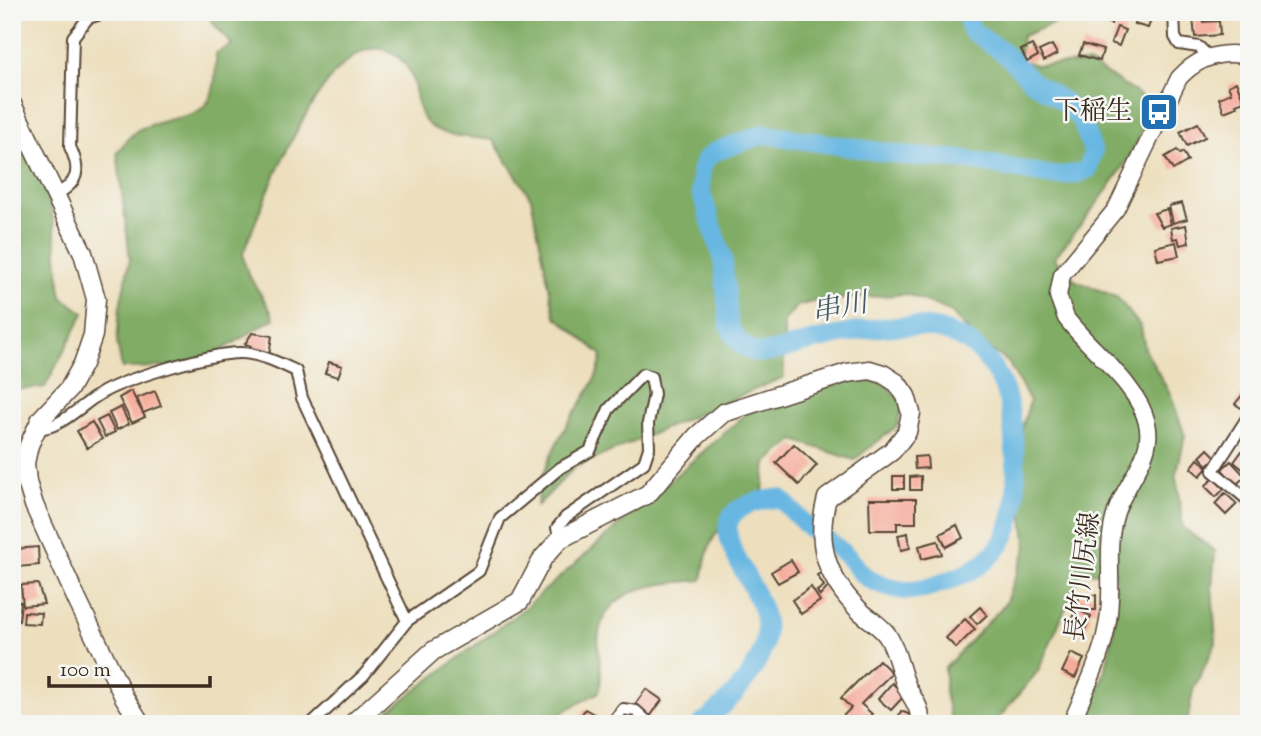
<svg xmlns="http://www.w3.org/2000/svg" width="1261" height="736" font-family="'Sorts Mill Goudy','Noto Serif JP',serif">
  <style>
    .forest { fill: #80ac65; stroke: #5e6b42; stroke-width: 2 }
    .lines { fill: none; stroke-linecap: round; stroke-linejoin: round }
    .river { stroke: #67b7e2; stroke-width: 19 }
    .building { fill: #f6aa9a }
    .street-casing { stroke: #564536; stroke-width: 14 }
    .secondary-casing { stroke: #564536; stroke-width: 19 }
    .primary-casing { stroke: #564536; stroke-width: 21 }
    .street { stroke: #fff; stroke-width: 10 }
    .secondary { stroke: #fff; stroke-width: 16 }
    .primary { stroke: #fff; stroke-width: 18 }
    .labels { text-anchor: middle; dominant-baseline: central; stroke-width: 5; stroke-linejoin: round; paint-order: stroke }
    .poi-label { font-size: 26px; fill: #3b2a1e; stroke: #f6f6f2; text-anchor: end }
    .street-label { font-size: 26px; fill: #3b2a1e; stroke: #f6f6f2 }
    .water-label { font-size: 28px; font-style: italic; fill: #4a5b63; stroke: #f6f6f2 }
  </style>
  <rect width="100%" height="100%" fill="#f6f6f2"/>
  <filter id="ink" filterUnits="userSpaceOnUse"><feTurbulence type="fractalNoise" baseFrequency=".0143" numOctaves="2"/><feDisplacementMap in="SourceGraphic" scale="14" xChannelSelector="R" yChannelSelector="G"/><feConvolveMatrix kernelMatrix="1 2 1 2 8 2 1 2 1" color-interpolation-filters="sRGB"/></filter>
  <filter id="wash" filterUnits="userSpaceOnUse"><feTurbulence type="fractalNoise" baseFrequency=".00686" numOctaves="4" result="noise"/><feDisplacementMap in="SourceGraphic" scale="28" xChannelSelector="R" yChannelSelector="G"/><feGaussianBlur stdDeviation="1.57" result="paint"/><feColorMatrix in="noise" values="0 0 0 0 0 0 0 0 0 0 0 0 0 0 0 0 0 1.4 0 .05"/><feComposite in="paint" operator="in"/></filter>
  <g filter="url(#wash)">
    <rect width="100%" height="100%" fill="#eddfbd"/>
    <g class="forest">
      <path d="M204,12H1065L1063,20L1022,36L1019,60L1036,65L1089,63L1141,96C1143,106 1145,117 1142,128C1136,159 1076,230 1054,258L1076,281L1117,297L1141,327L1145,349L1171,396L1185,436L1176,476L1183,528L1215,551L1212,587L1216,643L1193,690L1187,724H1083C1108,676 1119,625 1115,572L1081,573L1038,671L994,724H952L945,693V668L1005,604L1027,547L1021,502L1022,428L1030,401L1008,362L974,338L950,311L907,294L817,301L797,306L784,321V377L575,467L537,506C539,479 551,452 565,428C579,403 598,384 602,355L555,316L531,198L493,140C475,137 451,138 435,129C407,115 425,77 397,56C332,7 259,215 243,253C245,281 264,292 274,319C249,330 227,351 203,359C176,368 150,368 122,368L117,343L120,306L130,259L117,152C124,145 131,133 140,129C190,108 218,128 216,53L232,45Z"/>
      <path d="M12,136C22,152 38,170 45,188C58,223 55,260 62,297L84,313L45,387L12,390Z"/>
      <path d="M864,377L887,386L903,405L897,426L854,460L794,440L766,463L762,500C719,526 710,528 702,580C663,584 608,584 599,633C595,653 605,669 599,692L563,712L552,724H371L521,611L753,408Z"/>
    </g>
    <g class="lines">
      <path class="river" d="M701,724C729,703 766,666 766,628C765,578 672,508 780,498C790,508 799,519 810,528C823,538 837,546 848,557C854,563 859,572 866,577C874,583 891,588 901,590C915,593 934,586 947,581C1017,559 1020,507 1014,444C1012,416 1009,393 994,369C952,303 866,329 804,343C791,346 776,353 763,353C746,353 734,339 729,324L723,260L701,192V171L705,160L714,152L764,134L908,156L968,160L1055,176L1076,174L1088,169L1093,152L1082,121L1063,101L1033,82L1003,52L972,31L965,12"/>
    </g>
    <g id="blocks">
      <g class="building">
        <path d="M1094,12L1115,15L1111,24L1092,17Z"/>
        <path d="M1133,12H1154L1148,28L1134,24L1137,17L1132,16Z"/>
        <path d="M1193,18H1203V22L1219,21L1220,35L1195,37Z"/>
        <path d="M1117,27L1125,30L1119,46L1111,43Z"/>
        <path d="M1083,44L1103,50L1100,61L1079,55Z"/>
        <path d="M1032,45L1038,56L1027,62L1021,50Z"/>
        <path d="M1052,45L1057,54L1044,61L1039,51Z"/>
        <path d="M1236,82L1244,101L1236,104L1237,107L1224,112L1219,98L1231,93L1228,86Z"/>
        <path d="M1198,123L1205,137L1187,146L1180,132Z"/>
        <path d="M1177,150L1180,154L1183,152L1188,161L1173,170L1165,157Z"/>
        <path d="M1182,203L1187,219L1173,223L1169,206Z"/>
        <path d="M1167,209L1171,224L1162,227L1154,213Z"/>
        <path d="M1186,225L1189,243L1180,245L1178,238L1173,239L1171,228Z"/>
        <path d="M1176,242L1179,256L1158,260L1155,247Z"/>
        <path d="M252,333L272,336L269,355L249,351L251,346L245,344Z"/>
        <path d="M329,362L342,366L338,377L325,373Z"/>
        <path d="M131,391L145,417L132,423L119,398Z"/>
        <path d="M155,391L161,406L143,413L137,398Z"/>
        <path d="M1243,394L1249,398V406L1243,409L1235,404Z"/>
        <path d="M121,407L129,424L117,430L109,413Z"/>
        <path d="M107,416L115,432L105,437L97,421Z"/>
        <path d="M92,422L102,439L87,448L77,431Z"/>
        <path d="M794,444L817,465L799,485L776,463Z"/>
        <path d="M1208,449L1216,457L1208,465L1200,457Z"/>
        <path d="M1242,451L1249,456L1245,471L1234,462Z"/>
        <path d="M927,456L928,468L915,469L914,457Z"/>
        <path d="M1198,459L1208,467L1200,476L1191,468Z"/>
        <path d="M1231,461L1245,476L1235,486L1222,469Z"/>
        <rect x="893" y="476" width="11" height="13"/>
        <path d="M921,476V490H910V477Z"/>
        <path d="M1214,478L1224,489L1216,497L1205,486Z"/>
        <path d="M1225,493L1237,504L1226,515L1215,504Z"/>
        <path d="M869,499H916V523H897V530H870Z"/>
        <path d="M957,525L963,538L946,547L940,534Z"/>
        <path d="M908,533L910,548L901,550L898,535Z"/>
        <path d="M938,541L942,554L922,559L919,546Z"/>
        <path d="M38,547L39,565L17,567L15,549Z"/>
        <path d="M791,560L798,572L778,583L771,572Z"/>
        <path d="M824,571L832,583L820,596L817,591L824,586L817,575Z"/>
        <path d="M38,584L44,604L23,606L21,585Z"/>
        <path d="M811,587L820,601L801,614L792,600Z"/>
        <path d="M1079,595H1096V610H1078Z"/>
        <path d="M12,601L21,602L19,621L12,620Z"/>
        <path d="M980,607L987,615L977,624L970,616Z"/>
        <path d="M1076,609L1091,616L1083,634L1068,627Z"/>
        <path d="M24,612L41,613L40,624L23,623Z"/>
        <path d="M965,619L975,629L956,648L946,638Z"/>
        <path d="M1071,653L1084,659L1075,678L1062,672Z"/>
        <path d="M879,660L892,673L861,704L872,714L863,724H835L851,708L841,698Z"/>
        <path d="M892,683L905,695L891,710L878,699Z"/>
        <path d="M646,689L662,700L649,718L633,707Z"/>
        <path d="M585,709L604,720L602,724H576Z"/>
        <path d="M901,711L913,716L910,724L896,722Z"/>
      </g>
    </g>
  </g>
  <g filter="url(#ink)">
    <use href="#blocks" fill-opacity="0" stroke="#564536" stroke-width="2"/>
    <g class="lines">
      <g class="street-casing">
        <g id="street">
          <path d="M1174,12L1175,37L1179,44L1199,47L1209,57"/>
          <path d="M55,195C79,183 81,170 70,147L73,37L88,18L107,12"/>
          <path d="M1249,415L1213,471L1249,501"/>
          <path d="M35,428C57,432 81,405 100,394C124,379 211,353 240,353C259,353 279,363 296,371L302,398L407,621"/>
          <path d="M311,724L364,675L407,621L479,571L500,518L560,468L590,451L609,409L643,374L651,377L654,394L648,423L649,448L644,463L566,517L557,528L560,539"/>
          <path d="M611,724L623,709L636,711L650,724"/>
        </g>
      </g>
      <g class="secondary-casing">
        <path id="secondary" d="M1071,724C1086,688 1105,652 1109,613C1113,578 1105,546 1116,512C1126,482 1155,455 1147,423C1138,384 1089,349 1066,318L1058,296L1062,275L1116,209L1179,78C1198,57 1221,50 1249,56"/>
      </g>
      <g class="primary-casing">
        <g id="primary">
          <path d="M12,104L83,253L96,299L93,335L83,364L69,389L41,419L29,445L25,463L27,482L34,505L78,602L124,697L141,724"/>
          <path d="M352,724L433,651L520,601L543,558L560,539L648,494L697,436L723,413L847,373L870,370L883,374L897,383L906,396L911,413L907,432L892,451L827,498C815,543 826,577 859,610C868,619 879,624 887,635C897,650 899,668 906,685C911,698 923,708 919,724"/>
        </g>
      </g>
      <use href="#street" class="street"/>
      <use href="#secondary" class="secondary"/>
      <use href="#primary" class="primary"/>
    </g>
  </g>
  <defs>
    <g id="bus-square" transform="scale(2.0125)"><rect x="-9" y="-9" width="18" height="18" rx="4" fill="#1f6fb2" stroke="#f6f6f2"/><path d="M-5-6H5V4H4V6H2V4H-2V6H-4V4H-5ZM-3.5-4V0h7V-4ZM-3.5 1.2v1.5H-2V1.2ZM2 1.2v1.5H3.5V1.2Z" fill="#fff"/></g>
  </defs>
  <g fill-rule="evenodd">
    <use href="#bus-square" x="1159" y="112"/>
  </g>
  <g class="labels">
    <g class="poi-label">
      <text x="1132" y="112">下稲生</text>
    </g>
    <g class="street-label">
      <text transform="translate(1084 577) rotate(-83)">長竹川尻線</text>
    </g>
    <g class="water-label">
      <text transform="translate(840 309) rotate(-11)">串川</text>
    </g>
  </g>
  <rect width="1261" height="736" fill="none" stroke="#f6f6f2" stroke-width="42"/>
  <path d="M49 676v10h161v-10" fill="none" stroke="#3b2a1e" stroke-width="3.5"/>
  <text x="60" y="676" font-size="21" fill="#3b2a1e" stroke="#f6f6f2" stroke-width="5" paint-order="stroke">100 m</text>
</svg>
